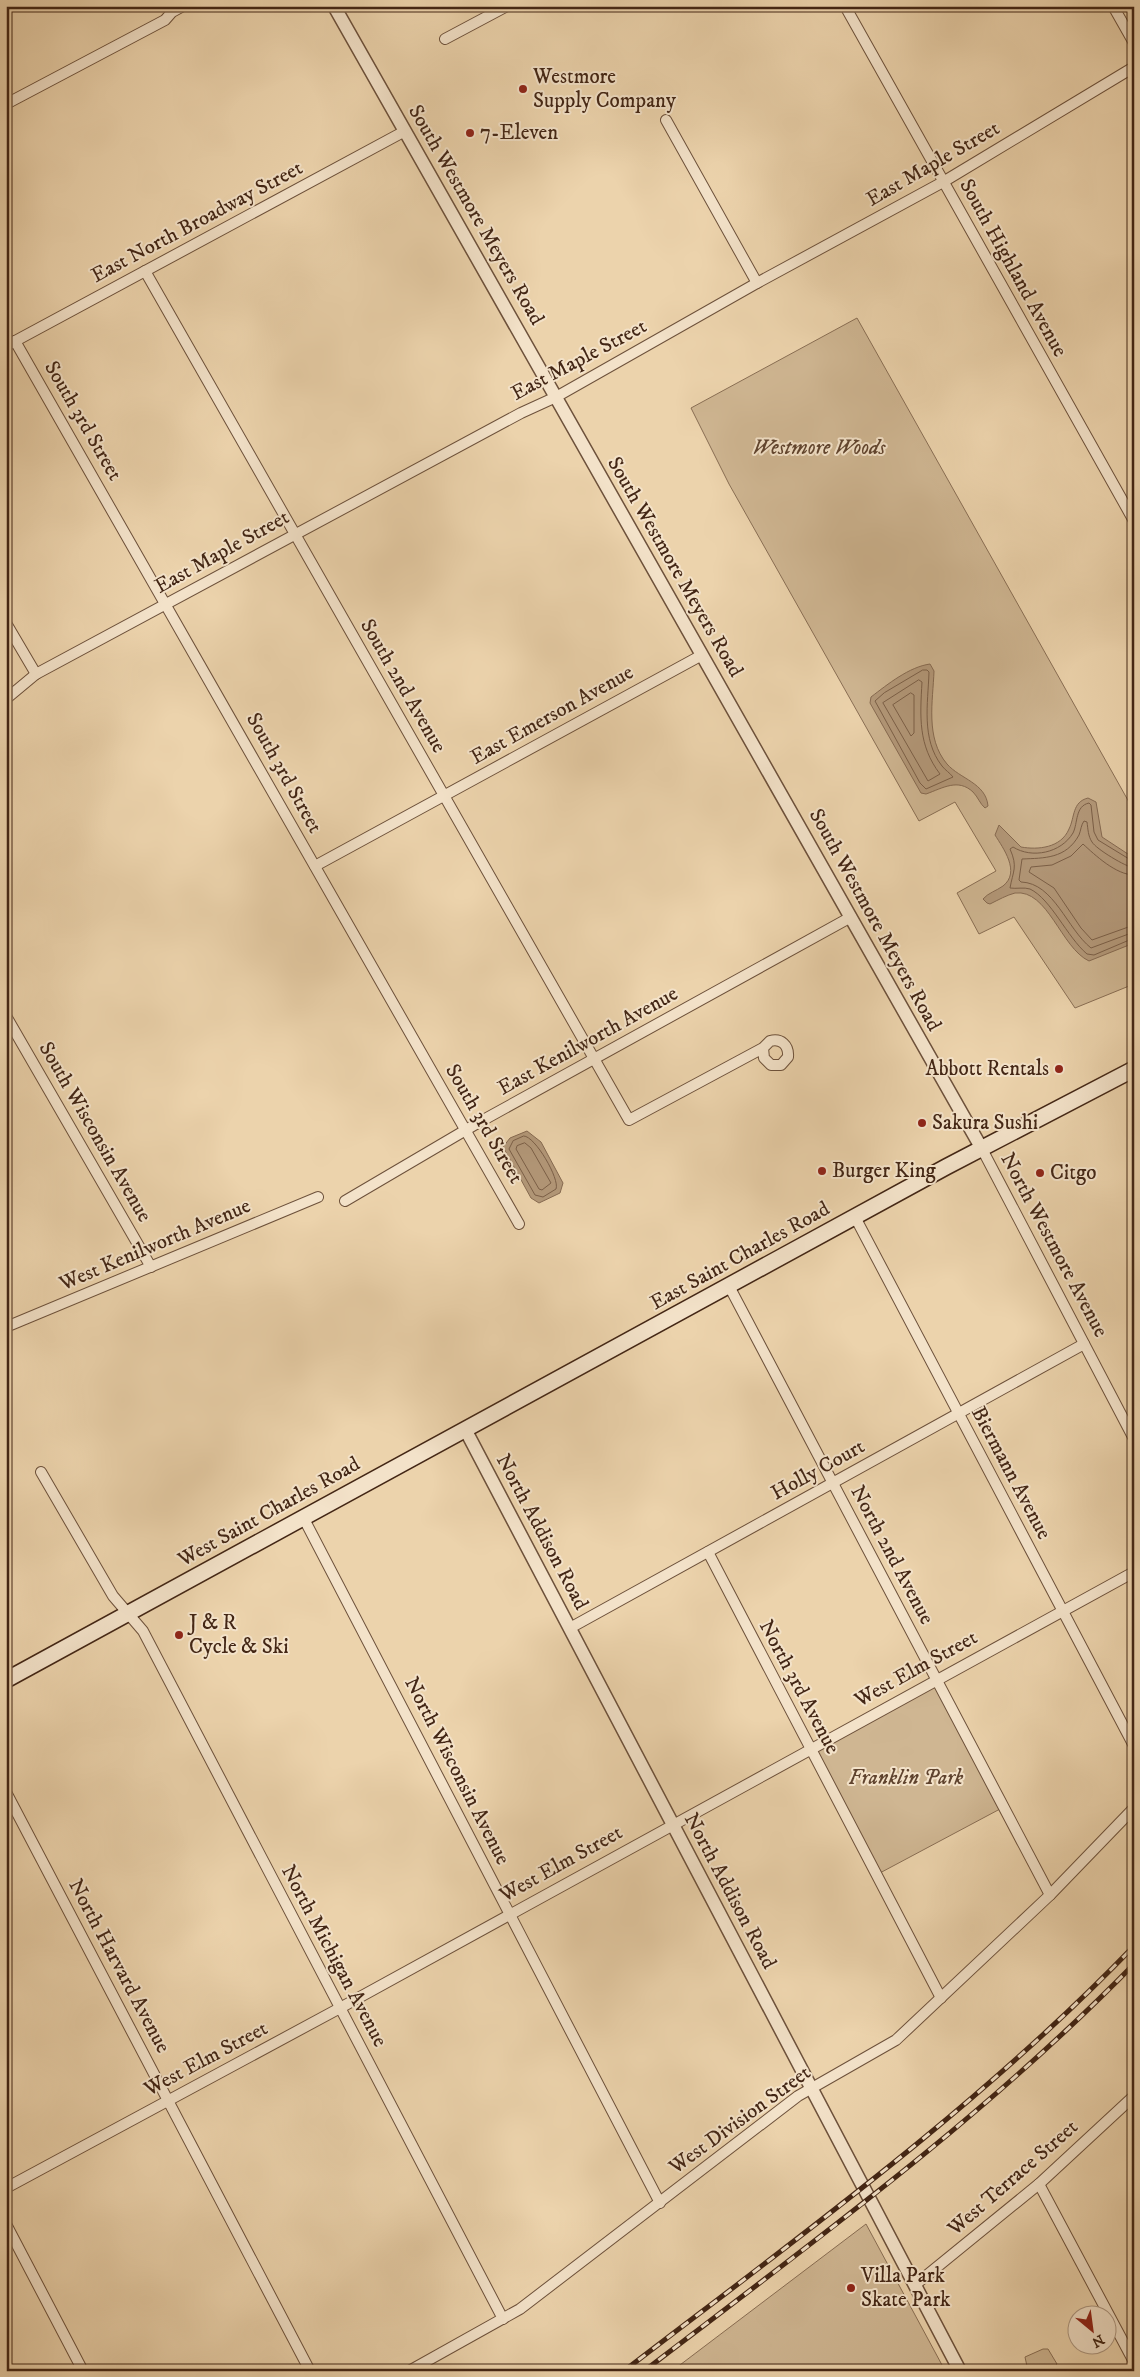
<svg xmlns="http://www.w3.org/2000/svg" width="1140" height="2377" font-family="'IM FELL DW Pica',serif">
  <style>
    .green { fill: #cfb692; stroke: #896e54 }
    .water { fill: #b39879; stroke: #866a51 }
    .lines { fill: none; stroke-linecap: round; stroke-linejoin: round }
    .shore { stroke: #7b5f47; stroke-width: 1 }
    .minor-casing { stroke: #6d513b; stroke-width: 12 }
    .tertiary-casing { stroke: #6d513b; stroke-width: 15 }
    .secondary-casing { stroke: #432615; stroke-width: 18 }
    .minor { stroke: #f3e2c9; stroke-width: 10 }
    .tertiary { stroke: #f3e2c9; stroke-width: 12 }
    .secondary { stroke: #f3e2c9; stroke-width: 15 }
    .rail-casing { stroke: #432615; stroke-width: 5 }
    .rail { stroke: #f3e2c9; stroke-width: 3; stroke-dasharray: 9; stroke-linecap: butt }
    .poi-dot { fill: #8f2418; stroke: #f3e2c9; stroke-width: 2 }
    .labels { text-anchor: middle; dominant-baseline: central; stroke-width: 4; stroke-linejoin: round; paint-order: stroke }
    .poi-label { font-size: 21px; fill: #432615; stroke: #f3e2c9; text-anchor: start }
    .street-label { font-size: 21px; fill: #432615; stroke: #f3e2c9 }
    .park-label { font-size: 21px; font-style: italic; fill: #5f432e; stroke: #f3e2c9 }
  </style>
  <rect width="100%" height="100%" fill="#ecd3ac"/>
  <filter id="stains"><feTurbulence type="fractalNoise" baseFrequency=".004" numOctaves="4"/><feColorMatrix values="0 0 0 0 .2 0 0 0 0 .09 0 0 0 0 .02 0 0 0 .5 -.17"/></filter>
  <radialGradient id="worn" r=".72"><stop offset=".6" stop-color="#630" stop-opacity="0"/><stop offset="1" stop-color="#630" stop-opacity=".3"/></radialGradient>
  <g class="green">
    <path d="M857,318L1134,811V984L1075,1008L1014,917L979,934L957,893L996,871L955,802L919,821L729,484L691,408Z"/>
    <path d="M934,1685L1000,1809L878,1874L814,1750Z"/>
    <path d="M866,2224L942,2365L931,2371H672Z"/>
    <path d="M1043,2349H1048L1057,2364L1050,2371H1028L1025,2357Z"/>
  </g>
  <g class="water">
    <path d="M930,664L934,671C933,701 925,738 947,764C960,779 986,783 988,806L985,808C980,804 978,797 973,792C958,778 943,788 926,794L921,793L870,703L871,697C888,684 909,667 930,664Z"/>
    <path d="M1088,798L1096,802L1102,837L1134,858V943L1089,961C1061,948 1048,889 1015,893C1007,895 998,900 990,904L987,903L983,899C988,893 996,891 1003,886C1021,872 1003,848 995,835L999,825L1021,847C1038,850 1061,848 1069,829C1075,817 1072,802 1088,798Z"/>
    <path d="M527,1131L541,1142L563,1183L560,1193L539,1203L531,1198L503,1147L510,1138Z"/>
  </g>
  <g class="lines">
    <g class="shore">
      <path d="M923,670H927L929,672C928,704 921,739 942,766C945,770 950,773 953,777L926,789L920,783L875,701L884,693Z"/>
      <path d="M919,680L922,682C920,717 918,745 940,774L928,781L883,703Z"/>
      <path d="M911,693L914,695V733L911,736L893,705Z"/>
      <path d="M1134,862L1098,840L1094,832L1091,805L1089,803C1075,806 1078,823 1073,833C1061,853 1032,859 1013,847L1010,849C1018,867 1013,871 1010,888C1016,889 1024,887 1030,889C1051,899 1067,937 1087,954L1094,955L1134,938"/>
      <path d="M1134,868C1126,867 1096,849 1092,842C1088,836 1088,829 1087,822L1084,821C1081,825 1081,830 1079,835C1066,859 1044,858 1022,859L1019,880L1021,882C1054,883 1067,929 1091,948L1134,932"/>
      <path d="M1134,875C1116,875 1095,855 1083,844L1071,856L1052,865L1031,867L1029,872L1054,888L1081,928L1092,940L1134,925"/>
      <path d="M524,1136C535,1136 560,1179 556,1189L543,1197L535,1195L509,1149L513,1141Z"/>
      <path d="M525,1143L531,1148L551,1183L542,1190L539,1189L516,1149L517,1146Z"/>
    </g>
    <g class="minor-casing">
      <g id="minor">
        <path d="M845,6L1134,521"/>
        <path d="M1113,6L1134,43"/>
        <path d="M445,39L507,6"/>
        <path d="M6,104L165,20L172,12L183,6"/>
        <path d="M666,120L757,283"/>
        <path d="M145,271L629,1120L763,1048L770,1041C781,1038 789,1045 788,1057L781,1065H771L764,1058L763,1048"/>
        <path d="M15,341L519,1224"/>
        <path d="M6,346L405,131"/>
        <path d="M6,623L36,674"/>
        <path d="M6,699L36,674L521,413L556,397L757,283L943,182L1134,67"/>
        <path d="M315,866L702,655"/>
        <path d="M6,1016L151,1267"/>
        <path d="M982,1149L1134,1439"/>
        <path d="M345,1201L476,1124L851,917"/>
        <path d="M855,1217L1134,1746"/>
        <path d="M729,1286L1050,1895"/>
        <path d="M6,1327L318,1197"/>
        <path d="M41,1472L113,1596L143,1631L503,2319"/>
        <path d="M303,1517L660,2203"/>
        <path d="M708,1552L941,1998"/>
        <path d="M570,1628L1084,1344"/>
        <path d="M6,1792L310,2371"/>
        <path d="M1039,2184L1134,2362"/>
        <path d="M6,2188L340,2008L1134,1572"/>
        <path d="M6,2224L83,2371"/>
        <path d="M915,2285L1039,2184L1134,2096"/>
        <path d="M409,2371L520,2309L798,2096L896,2040L1050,1895L1134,1808"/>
      </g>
    </g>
    <g class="tertiary-casing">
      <g id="tertiary">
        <path d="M334,6L982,1149"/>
        <path d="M465,1429L960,2371"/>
      </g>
    </g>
    <g class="secondary-casing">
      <path id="secondary" d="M6,1680L946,1167L1134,1069"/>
    </g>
    <use href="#minor" class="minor"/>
    <use href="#tertiary" class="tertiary"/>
    <use href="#secondary" class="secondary"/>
    <g class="rail-casing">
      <g id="rail">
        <path d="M624,2371C800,2236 980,2106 1134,1946"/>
        <path d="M644,2371C813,2242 985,2117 1134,1964"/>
      </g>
    </g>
    <use href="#rail" class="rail"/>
  </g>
  <g class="poi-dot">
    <circle cx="523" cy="89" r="5"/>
    <circle cx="470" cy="133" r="5"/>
    <circle cx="1059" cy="1069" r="5"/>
    <circle cx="922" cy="1123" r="5"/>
    <circle cx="822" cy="1171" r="5"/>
    <circle cx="1040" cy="1173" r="5"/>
    <circle cx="179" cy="1635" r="5"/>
    <circle cx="851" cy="2288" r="5"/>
  </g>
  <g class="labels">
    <g class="poi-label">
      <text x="533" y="77">Westmore<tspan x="533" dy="24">Supply Company</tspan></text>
      <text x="480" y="133">7-Eleven</text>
      <text x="1049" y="1069" text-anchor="end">Abbott Rentals</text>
      <text x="932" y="1123">Sakura Sushi</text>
      <text x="832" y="1171">Burger King</text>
      <text x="1050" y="1173">Citgo</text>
      <text x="189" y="1623">J &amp; R<tspan x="189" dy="24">Cycle &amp; Ski</tspan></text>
      <text x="861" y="2276">Villa Park<tspan x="861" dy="24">Skate Park</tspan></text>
    </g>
    <g class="street-label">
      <text transform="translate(933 164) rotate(-30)">East Maple Street</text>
      <text transform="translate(476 215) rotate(60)">South Westmore Meyers Road</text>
      <text transform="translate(197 222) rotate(-28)">East North Broadway Street</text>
      <text transform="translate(1013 268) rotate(61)">South Highland Avenue</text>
      <text transform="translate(579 360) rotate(-28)">East Maple Street</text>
      <text transform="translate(83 421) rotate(60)">South 3rd Street</text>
      <text transform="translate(222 552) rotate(-29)">East Maple Street</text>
      <text transform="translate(675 567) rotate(60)">South Westmore Meyers Road</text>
      <text transform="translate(403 686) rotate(60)">South 2nd Avenue</text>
      <text transform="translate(552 715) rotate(-29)">East Emerson Avenue</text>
      <text transform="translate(284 773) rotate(61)">South 3rd Street</text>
      <text transform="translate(875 920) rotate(61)">South Westmore Meyers Road</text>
      <text transform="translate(588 1041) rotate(-29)">East Kenilworth Avenue</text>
      <text transform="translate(484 1124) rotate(60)">South 3rd Street</text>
      <text transform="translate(95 1132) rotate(60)">South Wisconsin Avenue</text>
      <text transform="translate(155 1245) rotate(-23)">West Kenilworth Avenue</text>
      <text transform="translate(1054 1245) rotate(62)">North Westmore Avenue</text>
      <text transform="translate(740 1256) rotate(-29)">East Saint Charles Road</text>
      <text transform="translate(818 1470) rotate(-29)">Holly Court</text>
      <text transform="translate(1011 1473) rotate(62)">Biermann Avenue</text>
      <text transform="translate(269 1512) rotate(-29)">West Saint Charles Road</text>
      <text transform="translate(542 1532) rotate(62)">North Addison Road</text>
      <text transform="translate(892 1555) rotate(62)">North 2nd Avenue</text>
      <text transform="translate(916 1669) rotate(-29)">West Elm Street</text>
      <text transform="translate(799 1687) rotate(62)">North 3rd Avenue</text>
      <text transform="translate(457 1771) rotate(63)">North Wisconsin Avenue</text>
      <text transform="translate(561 1864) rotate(-29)">West Elm Street</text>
      <text transform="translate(730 1891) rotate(62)">North Addison Road</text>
      <text transform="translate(334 1956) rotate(62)">North Michigan Avenue</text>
      <text transform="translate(119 1966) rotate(62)">North Harvard Avenue</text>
      <text transform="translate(206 2059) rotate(-28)">West Elm Street</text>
      <text transform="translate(740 2120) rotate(-36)">West Division Street</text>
      <text transform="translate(1013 2178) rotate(-41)">West Terrace Street</text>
    </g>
    <g class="park-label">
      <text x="819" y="448">Westmore Woods</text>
      <text x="906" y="1778">Franklin Park</text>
    </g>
  </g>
  <rect width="1140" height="2377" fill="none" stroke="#ecd3ac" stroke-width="25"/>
  <rect x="8" y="8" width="1125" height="2362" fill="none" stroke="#432615" stroke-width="2.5"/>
  <rect x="12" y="12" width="1115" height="2352" fill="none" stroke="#432615"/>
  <g transform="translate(1092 2330) rotate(151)"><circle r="24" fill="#f3e2c9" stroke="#ad9781"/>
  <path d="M0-4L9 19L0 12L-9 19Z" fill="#8f2418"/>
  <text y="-8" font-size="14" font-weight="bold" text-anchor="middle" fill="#432615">N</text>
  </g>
  <rect width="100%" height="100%" filter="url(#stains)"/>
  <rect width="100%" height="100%" fill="url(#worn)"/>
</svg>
